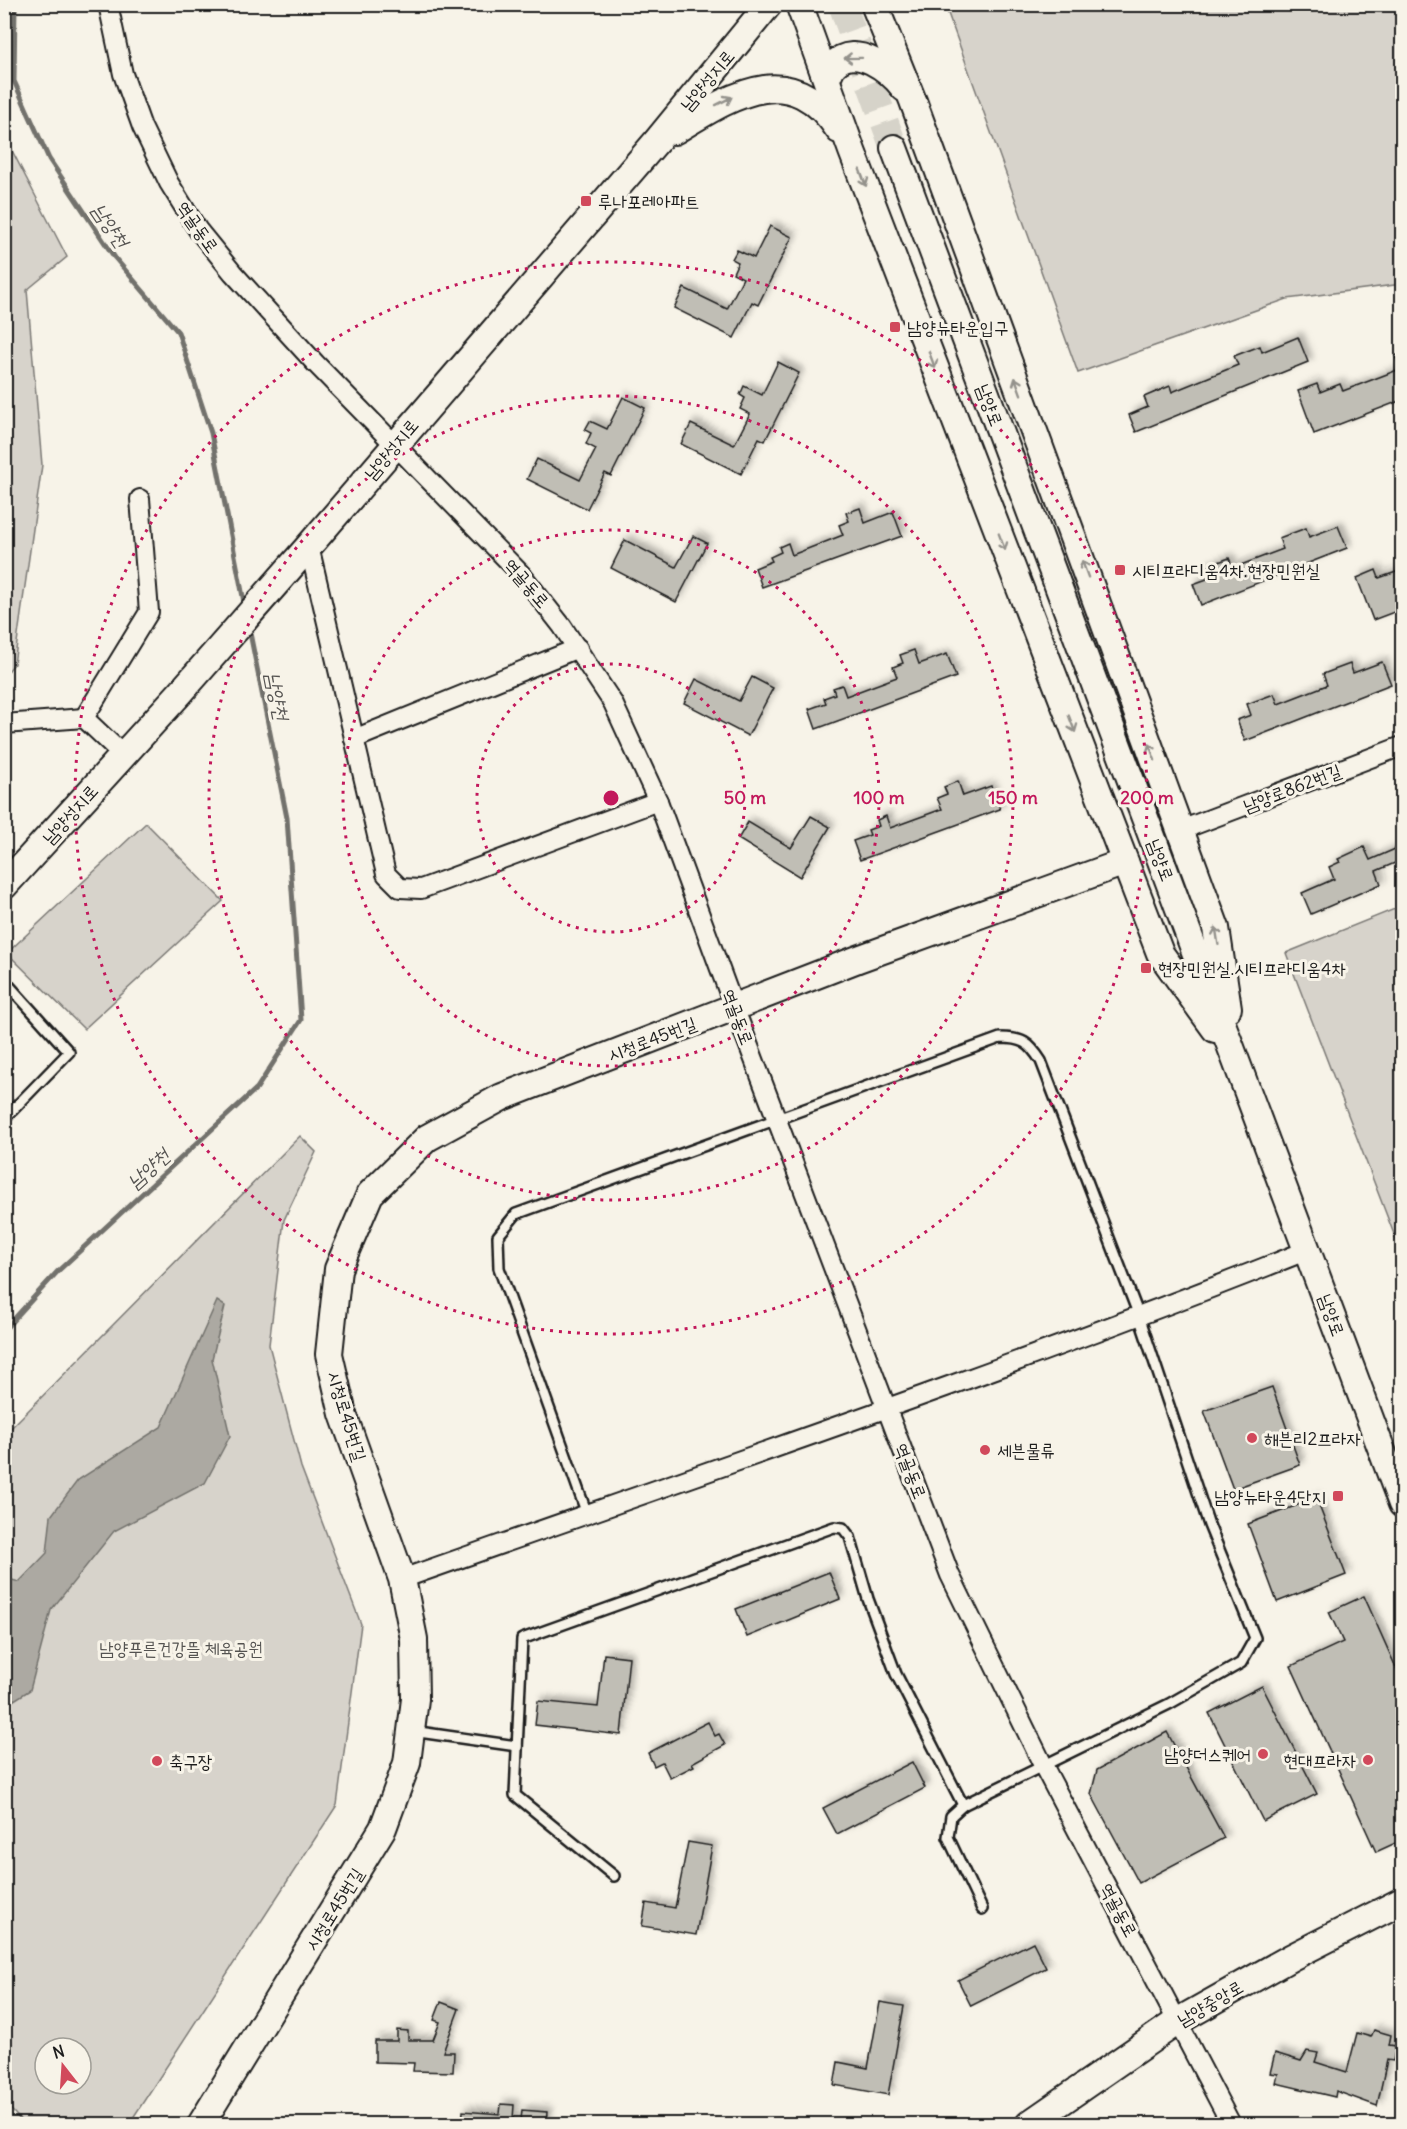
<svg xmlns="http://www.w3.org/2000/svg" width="1407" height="2129" font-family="Delius,'Poor Story',sans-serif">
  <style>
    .green { fill: #d7d3cb; stroke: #7a7874; stroke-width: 1.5; fill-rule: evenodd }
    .water { fill: #aca9a2; stroke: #72716c; stroke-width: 1.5 }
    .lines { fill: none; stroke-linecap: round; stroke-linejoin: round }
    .stream { stroke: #72716c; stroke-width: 5 }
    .building { fill: #c0beb5; stroke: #1c1c1c; stroke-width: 1.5; filter: url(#shadow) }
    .primary-tunnel { stroke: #d6d3c9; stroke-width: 28; stroke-dasharray: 28 14; stroke-linecap: butt }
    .lane-casing { stroke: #1c1c1c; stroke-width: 14 }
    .street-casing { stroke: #1c1c1c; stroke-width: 22 }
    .secondary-casing { stroke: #1c1c1c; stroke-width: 30 }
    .lane { stroke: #f7f3e8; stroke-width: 9 }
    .street { stroke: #f7f3e8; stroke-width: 18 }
    .secondary { stroke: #f7f3e8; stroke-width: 26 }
    .oneway { stroke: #94928c }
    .ring { fill: none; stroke: #c2185b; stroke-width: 3; stroke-dasharray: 3 6 }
    .poi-dot { fill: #d1495b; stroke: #f7f3e8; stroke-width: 2 }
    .labels { text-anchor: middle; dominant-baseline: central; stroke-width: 6; stroke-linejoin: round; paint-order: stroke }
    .street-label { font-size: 18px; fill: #1c1c1c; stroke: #f7f3e8 }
    .poi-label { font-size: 18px; fill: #1c1c1c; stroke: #f7f3e8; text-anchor: start }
    .park-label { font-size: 18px; fill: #545351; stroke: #f7f3e8 }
    .water-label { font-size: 20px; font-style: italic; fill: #565452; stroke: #f7f3e8 }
    .centre { fill: #c2185b; stroke: #f7f3e8; stroke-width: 3 }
    .ring-label { font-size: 18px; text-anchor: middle; font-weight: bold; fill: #c2185b; stroke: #f7f3e8; stroke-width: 6; stroke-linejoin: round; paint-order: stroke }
  </style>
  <defs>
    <filter id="shadow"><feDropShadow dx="4.5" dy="-4.5" stdDeviation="3" flood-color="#0004"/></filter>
  </defs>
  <rect width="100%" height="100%" fill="#f7f3e8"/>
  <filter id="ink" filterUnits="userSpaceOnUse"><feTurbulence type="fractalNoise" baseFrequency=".0167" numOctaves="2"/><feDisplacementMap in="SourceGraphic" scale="12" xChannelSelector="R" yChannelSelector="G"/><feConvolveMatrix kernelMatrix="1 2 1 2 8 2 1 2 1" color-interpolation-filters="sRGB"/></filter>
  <g filter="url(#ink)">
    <g class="green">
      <path d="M945,5H1402V284L1287,299L1078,373Z"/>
      <path d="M4,135L67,257L27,290L42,465L14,664L5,675Z"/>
      <path d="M146,823L223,901L84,1029L7,953Z"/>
      <path d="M1402,906V1255L1286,953Z"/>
      <path d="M300,1136L316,1152L284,1220L269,1345L301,1467L361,1624L337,1805L129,2124H24L5,2103L4,1435ZM45,2048H81V2084H45Z"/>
    </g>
    <path class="water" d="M217,1301L225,1306L212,1359L230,1436L205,1483L114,1531L51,1610L30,1690L5,1706V1578L19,1582L47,1553L51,1516L78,1480L161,1427Z"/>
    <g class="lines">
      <g class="stream">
        <path d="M15,4L14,81L49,159L115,258L178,332L211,433L245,607"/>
        <path d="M4,1330L58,1271L257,1088L301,1020L287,818L249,628"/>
      </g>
    </g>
    <g class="building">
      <path d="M770,226L792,237L758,305L752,302L734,338L674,308L684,288L727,309L743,278L733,273L738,262L732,259L737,250L754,258Z"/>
      <path d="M1298,337L1308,362L1136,432L1129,415L1148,407L1144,397L1170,386L1172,392L1238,365L1234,356L1260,346L1262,352Z"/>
      <path d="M1402,353V400L1314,434L1298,391L1317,384L1320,392L1340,384L1343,391L1400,369L1395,356Z"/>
      <path d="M778,362L799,373L765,441L759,438L741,474L681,444L691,424L734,445L750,414L740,409L745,398L740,395L744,386L762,395Z"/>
      <path d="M623,397L645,408L611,476L605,473L587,509L527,479L537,459L580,480L596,449L586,444L591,433L585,430L590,421L607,429Z"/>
      <path d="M860,508L865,523L893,512L902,536L762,587L755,568L772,561L770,557L781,552L779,547L788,543L792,555L843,535L839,525L849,521L846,513Z"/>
      <path d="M1338,526L1347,548L1201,605L1193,584L1207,579L1203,568L1229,558L1233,568L1283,549L1279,538L1306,528L1309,537Z"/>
      <path d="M693,536L707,543L676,602L611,568L625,540L676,567Z"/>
      <path d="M1376,570L1379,578L1399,571L1402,577V609L1373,620L1357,578Z"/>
      <path d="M914,650L919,664L947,654L956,677L816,729L809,709L826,703L824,698L835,694L833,688L842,685L846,696L897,677L893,667L903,663L900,655Z"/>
      <path d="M1382,662L1391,684L1245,741L1237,720L1251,715L1247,704L1274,694L1278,704L1327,685L1323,674L1350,664L1353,673Z"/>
      <path d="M752,677L773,688L748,736L684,703L696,679L739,701Z"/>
      <path d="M958,781L963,796L991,786L1000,809L860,860L853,841L870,835L868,830L879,826L877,820L886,816L890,828L942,809L937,798L947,794L944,787Z"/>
      <path d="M811,816L830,827L800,877L738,839L748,822L791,848Z"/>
      <path d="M1402,846V860L1376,871L1381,884L1311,914L1302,893L1334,879L1329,867L1340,862L1338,859L1364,847L1370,860Z"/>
      <path d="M1272,1387L1300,1465L1233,1489L1204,1411Z"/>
      <path d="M1316,1498L1346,1575L1277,1602L1248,1524Z"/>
      <path d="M829,1572L840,1599L747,1637L736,1609Z"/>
      <path d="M1364,1596L1402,1681V1840L1376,1852L1291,1666L1343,1642L1329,1612Z"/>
      <path d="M604,1654L629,1657L621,1735L535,1725L538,1701L598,1707Z"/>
      <path d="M1262,1686L1317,1794L1263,1821L1209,1713Z"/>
      <path d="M708,1722L715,1736L719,1734L725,1745L692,1763L694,1766L670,1778L662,1762L654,1766L648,1753Z"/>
      <path d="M1167,1732L1224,1838L1139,1883L1091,1794L1097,1770Z"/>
      <path d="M912,1762L925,1788L837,1834L823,1808Z"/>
      <path d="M688,1842L712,1846L696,1935L642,1926L646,1903L675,1908Z"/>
      <path d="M1033,1942L1046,1968L971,2006L958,1980Z"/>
      <path d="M441,2002L459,2009L443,2052H454L453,2072L413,2071L414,2063L375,2062V2041H397V2030L408,2031V2040H433L440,2022L434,2020Z"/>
      <path d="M880,2002L904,2006L888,2095L834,2085L838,2062L868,2068Z"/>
      <path d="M1374,2030L1391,2035L1389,2045L1396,2046L1393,2061L1387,2060L1377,2106L1336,2091L1335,2097L1276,2083L1278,2074L1270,2073L1275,2053L1301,2061L1307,2051L1318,2053L1315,2062L1347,2072L1357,2033L1371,2037Z"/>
      <path d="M501,2104L514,2105L513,2119L521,2120L522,2110L547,2112L546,2124H462L463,2111L500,2114Z"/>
    </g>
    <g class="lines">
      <path class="primary-tunnel" d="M842,4L894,148"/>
      <g class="lane-casing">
        <g id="lane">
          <path d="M4,980L69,1052L4,1119"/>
          <path d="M587,1514L499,1268L498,1236L516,1214L1000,1038C1022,1038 1029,1042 1041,1061L1139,1316L1209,1525L1255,1638L1241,1663L1169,1704L963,1805L951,1816L948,1837L982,1909"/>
          <path d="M412,1731L517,1746"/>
          <path d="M614,1876L515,1795L522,1639L834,1527L843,1528L850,1537L868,1599L896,1674L963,1805"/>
        </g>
      </g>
      <g class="street-casing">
        <g id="street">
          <path d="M108,4L123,74L142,127L169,183L198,230L233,273L316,364L522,575L562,626L613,703L658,801L734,1007L950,1575L1043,1765L1231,2124"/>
          <path d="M309,546L386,874L400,888L421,889L658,801"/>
          <path d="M84,718L149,612L140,499"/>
          <path d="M4,724L84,718L123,755"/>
          <path d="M354,739L578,648"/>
          <path d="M1181,830L1402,746"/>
          <path d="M402,1579C705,1472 1010,1369 1308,1250"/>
        </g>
      </g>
      <g class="secondary-casing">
        <g id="secondary">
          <path d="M799,4L852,151L1160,953L1215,1029"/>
          <path d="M874,4L913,101L1216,928L1228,1008"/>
          <path d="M827,78C829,74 831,68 834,65C855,41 891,71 904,88"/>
          <path d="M674,131C732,96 790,56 839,130"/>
          <path d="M894,148L1402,1504"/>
          <path d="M4,886L180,693L309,546L656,142L769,4"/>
          <path d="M201,2124L383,1828L407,1763L415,1699L414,1639L402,1579L343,1414L329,1354L338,1269L370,1194L427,1138L502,1097L858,959L1125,862"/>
          <path d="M1029,2124L1178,2021L1292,1957L1402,1901"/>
        </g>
      </g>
      <use href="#lane" class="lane"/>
      <use href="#street" class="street"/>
      <use href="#secondary" class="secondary"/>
    </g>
    <defs><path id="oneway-shaft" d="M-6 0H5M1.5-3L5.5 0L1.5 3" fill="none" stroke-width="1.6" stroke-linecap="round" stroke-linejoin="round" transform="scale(1.5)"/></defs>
    <g class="oneway">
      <use href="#oneway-shaft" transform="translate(853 58) rotate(179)"/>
      <use href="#oneway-shaft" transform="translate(724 101) rotate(-27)"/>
      <use href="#oneway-shaft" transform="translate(863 178) rotate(69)"/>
      <use href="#oneway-shaft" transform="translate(932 360) rotate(69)"/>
      <use href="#oneway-shaft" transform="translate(1018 386) rotate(-110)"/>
      <use href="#oneway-shaft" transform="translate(1002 542) rotate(69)"/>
      <use href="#oneway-shaft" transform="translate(1085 569) rotate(-110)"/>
      <use href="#oneway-shaft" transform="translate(1072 724) rotate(69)"/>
      <use href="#oneway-shaft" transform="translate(1152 752) rotate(-110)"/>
      <use href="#oneway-shaft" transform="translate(1217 936) rotate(-99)"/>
    </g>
  </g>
  <g class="ring">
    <circle cx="611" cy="798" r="134"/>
    <circle cx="611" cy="798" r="268"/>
    <circle cx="611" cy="798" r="402"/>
    <circle cx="611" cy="798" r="536"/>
  </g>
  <g class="poi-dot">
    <rect x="580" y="195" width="12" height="12" rx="3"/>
    <rect x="889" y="321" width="12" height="12" rx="3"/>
    <rect x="1114" y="564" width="12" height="12" rx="3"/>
    <rect x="1140" y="962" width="12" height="12" rx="3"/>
    <circle cx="1252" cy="1438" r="6"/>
    <circle cx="985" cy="1450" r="6"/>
    <rect x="1332" y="1490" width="12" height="12" rx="3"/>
    <circle cx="1263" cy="1754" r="6"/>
    <circle cx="1368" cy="1760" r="6"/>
    <circle cx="157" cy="1761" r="6"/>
  </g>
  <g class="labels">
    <g class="street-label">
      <text transform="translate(707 80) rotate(-50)">남양성지로</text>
      <text transform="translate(198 227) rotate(55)">역골동로</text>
      <text transform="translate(990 405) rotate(69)">남양로</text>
      <text transform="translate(391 449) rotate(-50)">남양성지로</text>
      <text transform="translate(527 583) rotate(49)">역골동로</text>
      <text transform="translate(1292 788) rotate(-21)">남양로862번길</text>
      <text transform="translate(70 814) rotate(-48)">남양성지로</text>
      <text transform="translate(1161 860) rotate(69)">남양로</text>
      <text transform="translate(738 1017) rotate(69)">역골동로</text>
      <text transform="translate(652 1039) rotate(-21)">시청로45번길</text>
      <text transform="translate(1332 1315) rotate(70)">남양로</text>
      <text transform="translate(347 1416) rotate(73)">시청로45번길</text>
      <text transform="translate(911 1471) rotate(69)">역골동로</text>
      <text transform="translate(334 1909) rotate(-58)">시청로45번길</text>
      <text transform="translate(1119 1910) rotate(62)">역골동로</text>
      <text transform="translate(1210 2003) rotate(-30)">남양중앙로</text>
    </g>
    <g class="poi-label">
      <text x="598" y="201">루나포레아파트</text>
      <text x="907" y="327">남양뉴타운입구</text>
      <text x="1132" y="570">시티프라디움4차.현장민원실</text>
      <text x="1158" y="968">현장민원실.시티프라디움4차</text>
      <text x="1264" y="1438">해븐리2프라자</text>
      <text x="997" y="1450">세븐물류</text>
      <text x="1326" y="1496" text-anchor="end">남양뉴타운4단지</text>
      <text x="1251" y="1754" text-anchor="end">남양더스퀘어</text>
      <text x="1356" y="1760" text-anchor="end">현대프라자</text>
      <text x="169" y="1761">축구장</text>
    </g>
    <g class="park-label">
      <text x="181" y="1648">남양푸른건강뜰 체육공원</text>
    </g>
    <g class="water-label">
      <text transform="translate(111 225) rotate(56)">남양천</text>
      <text transform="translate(278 696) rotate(79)">남양천</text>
      <text transform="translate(148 1168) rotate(-42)">남양천</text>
    </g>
  </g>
  <circle cx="611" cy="798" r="9" class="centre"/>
  <g class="ring-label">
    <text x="745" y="804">50 m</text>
    <text x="879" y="804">100 m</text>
    <text x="1013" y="804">150 m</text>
    <text x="1147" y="804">200 m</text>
  </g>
  <rect width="1407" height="2129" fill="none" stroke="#f7f3e8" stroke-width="24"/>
  <rect x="12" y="12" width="1383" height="2105" fill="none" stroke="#1c1c1c" stroke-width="2" filter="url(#ink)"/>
  <g transform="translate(63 2066) rotate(343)"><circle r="28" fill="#f7f3e8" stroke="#9f9d96" stroke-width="1.5"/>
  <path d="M0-4.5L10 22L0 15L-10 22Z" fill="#d1495b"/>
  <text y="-9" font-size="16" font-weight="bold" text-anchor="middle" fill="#1c1c1c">N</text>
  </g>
</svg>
